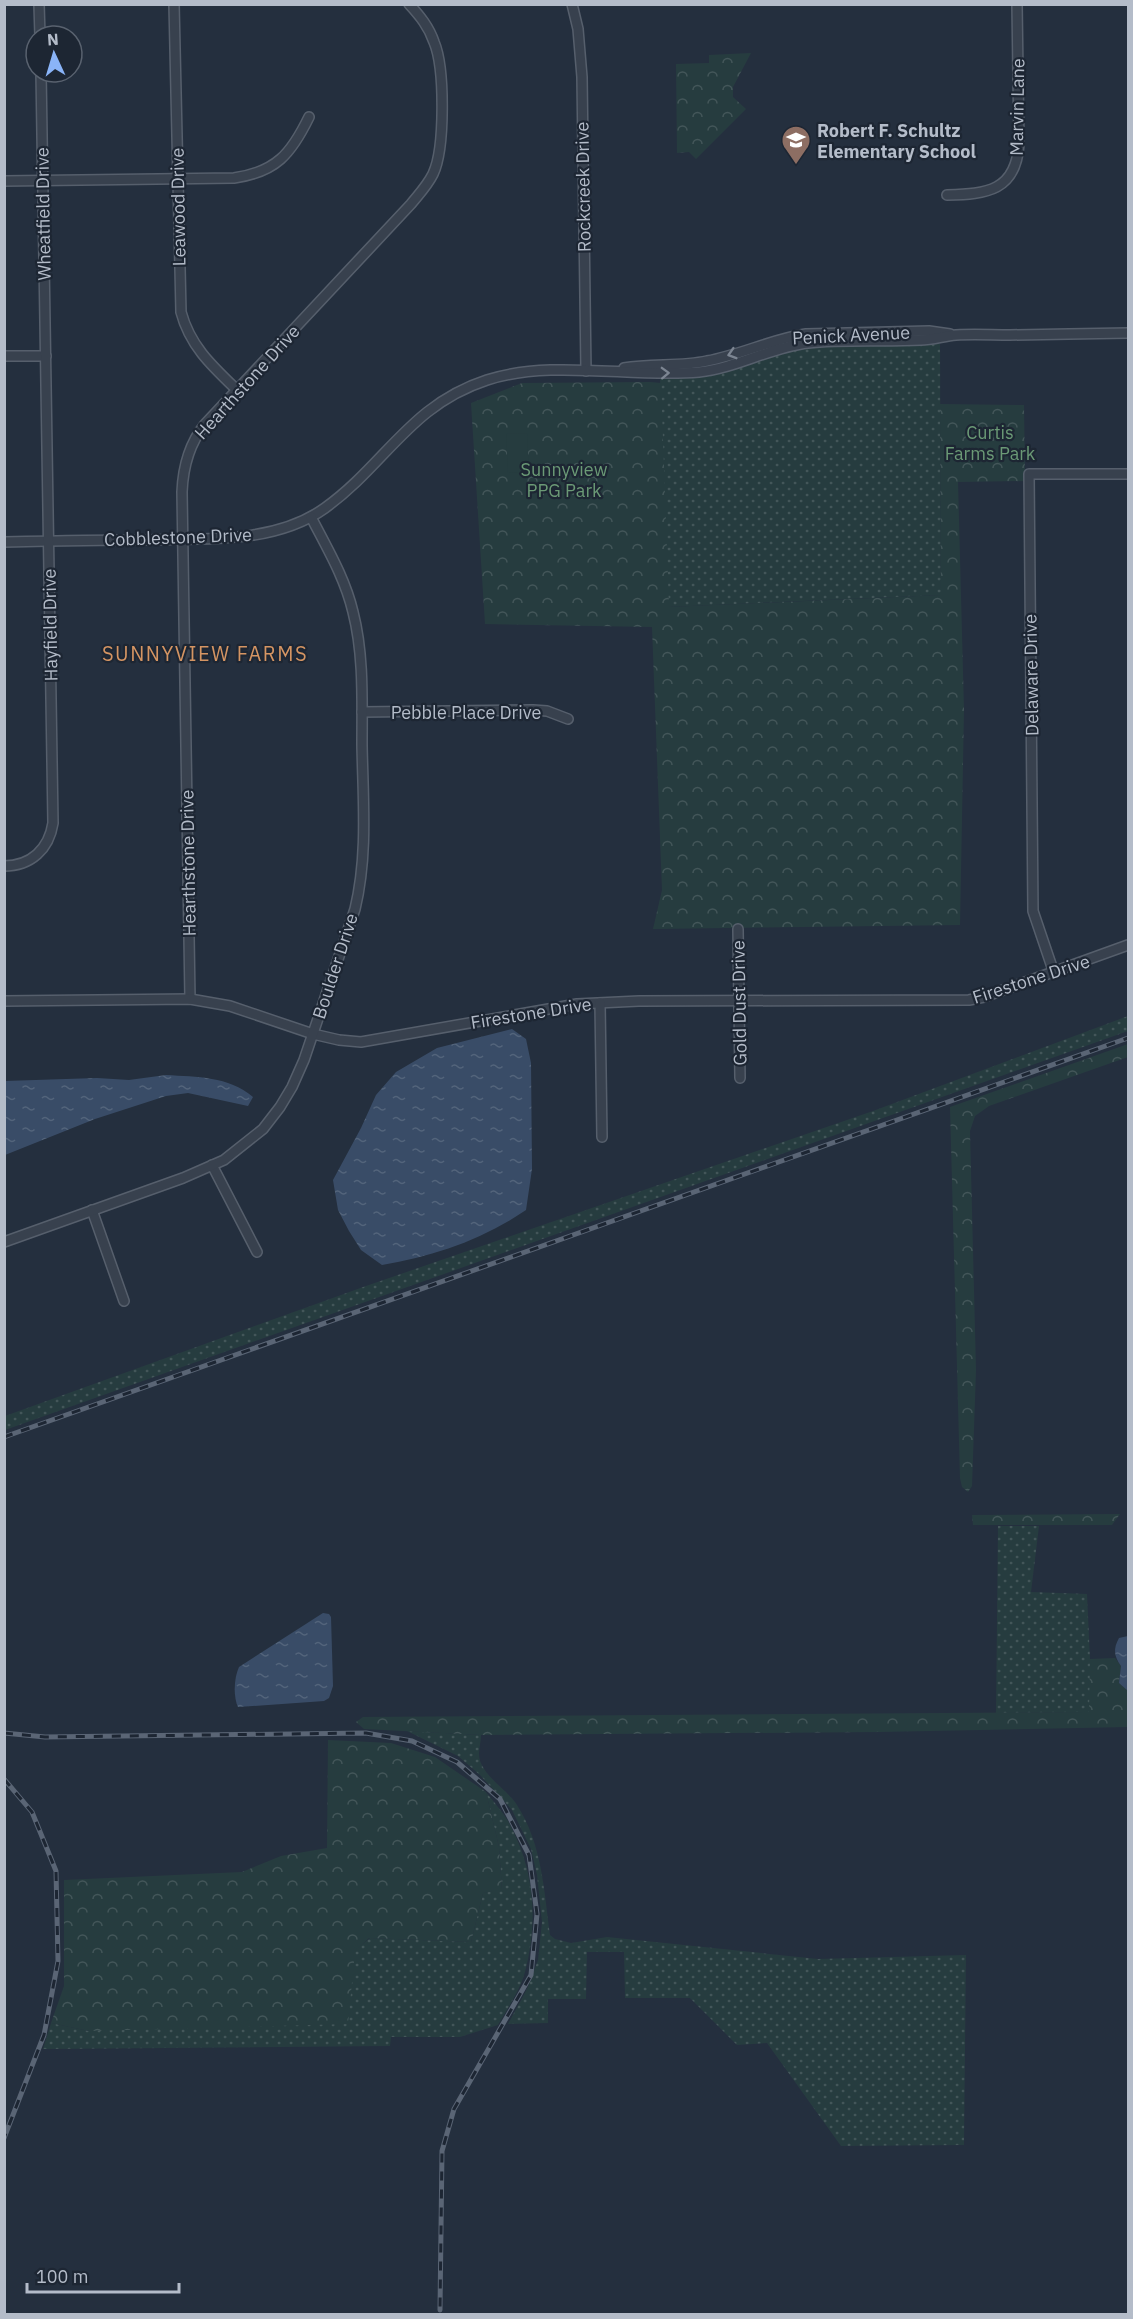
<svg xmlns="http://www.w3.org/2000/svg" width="1133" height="2319" font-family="'IBM Plex Sans',sans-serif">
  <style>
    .grass { fill: url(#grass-dots) }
    .forest { fill: url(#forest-crowns) }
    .pitch { fill: #263c3f }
    .water { fill: url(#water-ripples) }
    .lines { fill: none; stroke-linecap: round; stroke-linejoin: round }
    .street-casing { stroke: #565f6c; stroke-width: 12 }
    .street { stroke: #38414e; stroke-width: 9 }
    .rail-casing { stroke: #5a6575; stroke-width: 5 }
    .rail { stroke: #1d2633; stroke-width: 3; stroke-dasharray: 9; stroke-linecap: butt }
    .oneway { stroke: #7c8592 }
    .labels { text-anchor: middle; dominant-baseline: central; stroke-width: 4.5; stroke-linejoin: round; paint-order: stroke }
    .street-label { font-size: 18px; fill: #b4bcc9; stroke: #1d2633 }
    .poi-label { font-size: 18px; font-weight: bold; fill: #b4bcc9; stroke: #1d2633; text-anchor: start }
    .park-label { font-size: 18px; fill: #6b9a76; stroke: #1d2633 }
    .neighbourhood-label { font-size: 20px; letter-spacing: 1.5px; fill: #d59563; stroke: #1d2633 }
  </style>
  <defs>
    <pattern id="grass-dots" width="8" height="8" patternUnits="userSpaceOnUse" patternTransform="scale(1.5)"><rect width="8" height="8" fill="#263c3f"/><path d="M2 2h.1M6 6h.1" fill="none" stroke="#435659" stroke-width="1.8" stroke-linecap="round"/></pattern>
    <pattern id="forest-crowns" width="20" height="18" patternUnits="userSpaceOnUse" patternTransform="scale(1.5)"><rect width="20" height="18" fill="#263c3f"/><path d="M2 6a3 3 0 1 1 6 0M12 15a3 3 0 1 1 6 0" fill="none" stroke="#435659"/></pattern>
    <pattern id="water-ripples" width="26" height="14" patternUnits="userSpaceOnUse" patternTransform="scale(1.5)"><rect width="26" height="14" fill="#394c67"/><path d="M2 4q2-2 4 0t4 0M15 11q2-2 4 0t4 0" fill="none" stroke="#53647b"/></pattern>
  </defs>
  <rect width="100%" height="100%" fill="#242f3e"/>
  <g class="grass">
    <path d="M940,344L941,595L668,607L660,377L804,347Z"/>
    <path d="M1128,1016V1031L5,1430V1416L366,1286L873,1111Z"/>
    <path d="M998,1526H1039L1031,1592L1087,1594L1090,1659V1712L996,1713Z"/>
    <path d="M407,1731L481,1735C481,1741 479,1748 479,1754C479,1774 507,1789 517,1805C542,1844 544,1890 550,1935L555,1939L571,1943L607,1937L818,1959L966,1955L964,2145L841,2146L767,2043L737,2045L690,1998H625L624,1952H587L586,1999H548V2023L508,2024L527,1989L538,1960L542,1922L537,1875L531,1849L512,1810L480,1775L458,1756Z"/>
    <path d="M486,1792C493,1801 502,1811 508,1821C534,1867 539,1920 525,1972C520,1990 508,2008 498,2025L460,2037H391L390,2046L43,2049L51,2023L89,2031L355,1950L370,1938L471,1942L483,1893L502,1889L499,1847Z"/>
  </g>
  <g class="forest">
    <path d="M751,53L733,87V97L746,109L696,159L689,152L677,153L676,64L709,63V55Z"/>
    <path d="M650,382L661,383L669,607L941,595L940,404L1024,405L1025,481L958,482L964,710L960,925L653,929L662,890L652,627L485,624L471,403L522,383Z"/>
    <path d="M1128,1044V1057L989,1106L975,1116L970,1131L976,1370L972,1486L968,1492L962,1487L960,1478L950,1107Z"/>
    <path d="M1120,1514L1112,1525H973L972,1515Z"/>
    <path d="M1115,1658L1121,1666L1119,1683L1128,1691V1727L879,1732L481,1735L364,1729L356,1722L363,1717L1089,1712L1090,1659Z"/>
    <path d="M328,1740L391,1743L435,1757L486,1792L499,1847L502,1890L483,1893L471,1942L369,1938L355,1951L348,2024L89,2031L51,2023L64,1986V1880L242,1872L281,1856L327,1848Z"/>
  </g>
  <path class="pitch" d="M527,433L529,472L508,473L506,434Z"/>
  <g class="water">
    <path d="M512,1029L526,1039L531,1063L532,1169L526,1210C482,1240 434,1256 382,1265L361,1250L349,1231L338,1210L333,1180L361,1128L376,1095L396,1072L437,1048Z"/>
    <path d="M166,1075C197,1077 228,1076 253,1097L248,1106L188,1093L166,1096L95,1119L5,1155V1081L97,1078L129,1080Z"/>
    <path d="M323,1613L329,1614L331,1617L333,1686L329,1698L324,1701L238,1707C233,1696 234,1678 239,1667Z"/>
    <path d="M1128,1636V1691L1119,1683L1121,1666C1114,1656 1113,1649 1119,1638Z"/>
  </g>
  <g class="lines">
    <g class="street-casing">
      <g id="street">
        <path d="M39,4L40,36"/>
        <path d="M174,4L181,312C190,346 212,366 237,390"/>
        <path d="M572,4L578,29L582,77L586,371"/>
        <path d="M4,181L234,178C276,172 291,154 309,117"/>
        <path d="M947,195C987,194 1016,191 1019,144L1017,4"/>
        <path d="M4,356H46"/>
        <path d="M624,368C651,363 680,367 707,361C741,355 772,339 806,334L929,331L950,334"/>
        <path d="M4,542C50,541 96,540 141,540C202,538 273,545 325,508C386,464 410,405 487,380C552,359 631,378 699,372C737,368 771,347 808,343C845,339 884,342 921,340C933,340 944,336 956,335C974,334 992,335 1010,335C1049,334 1089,334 1128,333"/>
        <path d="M362,712L533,710L547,711L568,719"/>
        <path d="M4,866C31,866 49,849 53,823L41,72"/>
        <path d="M738,929L740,1078"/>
        <path d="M1054,973L1033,911L1029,474H1128"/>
        <path d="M190,999L182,492C183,466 189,444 205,424L411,204C419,194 427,186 433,174C445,149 445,68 434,42C429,27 420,16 409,4"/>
        <path d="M4,1001L190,999L230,1006L313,1034L339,1040L361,1042L577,1004L639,1001L969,1000L984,997L1128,945"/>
        <path d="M600,1003L602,1137"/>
        <path d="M212,1165L257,1252"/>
        <path d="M92,1210L124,1301"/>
        <path d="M4,1242L183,1178L224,1160L263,1129L280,1107L292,1087L304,1060L355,909C368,855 363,800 362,745C362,701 364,655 353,612C345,578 327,548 311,517"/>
      </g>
    </g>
    <use href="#street" class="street"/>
    <g class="rail-casing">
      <g id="rail">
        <path d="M4,1437L1128,1038"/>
        <path d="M4,1733L45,1737L366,1733L412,1741L457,1762L500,1799L529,1855L537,1914L531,1975L454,2109L442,2151L440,2310"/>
        <path d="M4,1779L32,1812L56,1871L58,1961L44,2035L4,2138"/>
      </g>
    </g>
    <use href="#rail" class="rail"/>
  </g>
  <defs><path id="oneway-chevron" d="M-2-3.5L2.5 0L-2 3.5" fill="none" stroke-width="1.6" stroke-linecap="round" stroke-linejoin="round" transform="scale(1.5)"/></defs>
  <g class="oneway">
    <use href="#oneway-chevron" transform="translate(732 354) rotate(163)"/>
    <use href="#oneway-chevron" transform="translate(665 373) rotate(-2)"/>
  </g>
  <defs>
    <g id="school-pin" transform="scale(1.5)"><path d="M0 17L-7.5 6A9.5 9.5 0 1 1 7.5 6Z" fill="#8d6e63" stroke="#1d2633"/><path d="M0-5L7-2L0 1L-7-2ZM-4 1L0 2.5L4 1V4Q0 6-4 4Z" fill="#fff"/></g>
  </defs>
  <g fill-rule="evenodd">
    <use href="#school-pin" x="796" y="140"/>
  </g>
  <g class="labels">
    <g class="street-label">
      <text transform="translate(1017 107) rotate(-89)">Marvin Lane</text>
      <text transform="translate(583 187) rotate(-91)">Rockcreek Drive</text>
      <text transform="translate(178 207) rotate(-91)">Leawood Drive</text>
      <text transform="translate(43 214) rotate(-91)">Wheatfield Drive</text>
      <text transform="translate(851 335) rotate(-3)">Penick Avenue</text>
      <text transform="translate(247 382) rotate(-48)">Hearthstone Drive</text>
      <text transform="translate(178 537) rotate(-2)">Cobblestone Drive</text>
      <text transform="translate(50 625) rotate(-91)">Hayfield Drive</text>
      <text transform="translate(1031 675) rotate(-91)">Delaware Drive</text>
      <text x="466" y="712">Pebble Place Drive</text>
      <text transform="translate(188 863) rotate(-91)">Hearthstone Drive</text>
      <text transform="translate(335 966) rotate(-72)">Boulder Drive</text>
      <text transform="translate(1031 979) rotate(-18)">Firestone Drive</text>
      <text transform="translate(739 1003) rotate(-91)">Gold Dust Drive</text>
      <text transform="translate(531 1013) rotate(-9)">Firestone Drive</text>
    </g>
    <g class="poi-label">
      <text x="817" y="130">Robert F. Schultz<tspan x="817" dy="21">Elementary School</tspan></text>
    </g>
    <g class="park-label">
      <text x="990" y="432">Curtis<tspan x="990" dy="21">Farms Park</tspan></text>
      <text x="564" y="469">Sunnyview<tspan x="564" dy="21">PPG Park</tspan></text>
    </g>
    <g class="neighbourhood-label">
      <text x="205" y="653">SUNNYVIEW FARMS</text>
    </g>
  </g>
  <rect width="1133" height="2319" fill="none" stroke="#b4bcc9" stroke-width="12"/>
  <g transform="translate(54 54) rotate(356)"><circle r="28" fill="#1d2633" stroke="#59626f" stroke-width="1.5"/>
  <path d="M0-4.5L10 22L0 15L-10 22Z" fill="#8ab4f8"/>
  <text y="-9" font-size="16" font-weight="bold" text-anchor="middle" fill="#b4bcc9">N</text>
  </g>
  <path d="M27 2283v9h152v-9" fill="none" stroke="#b4bcc9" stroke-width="3"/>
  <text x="36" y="2283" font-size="18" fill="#b4bcc9" stroke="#1d2633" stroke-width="4.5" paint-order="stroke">100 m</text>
</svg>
